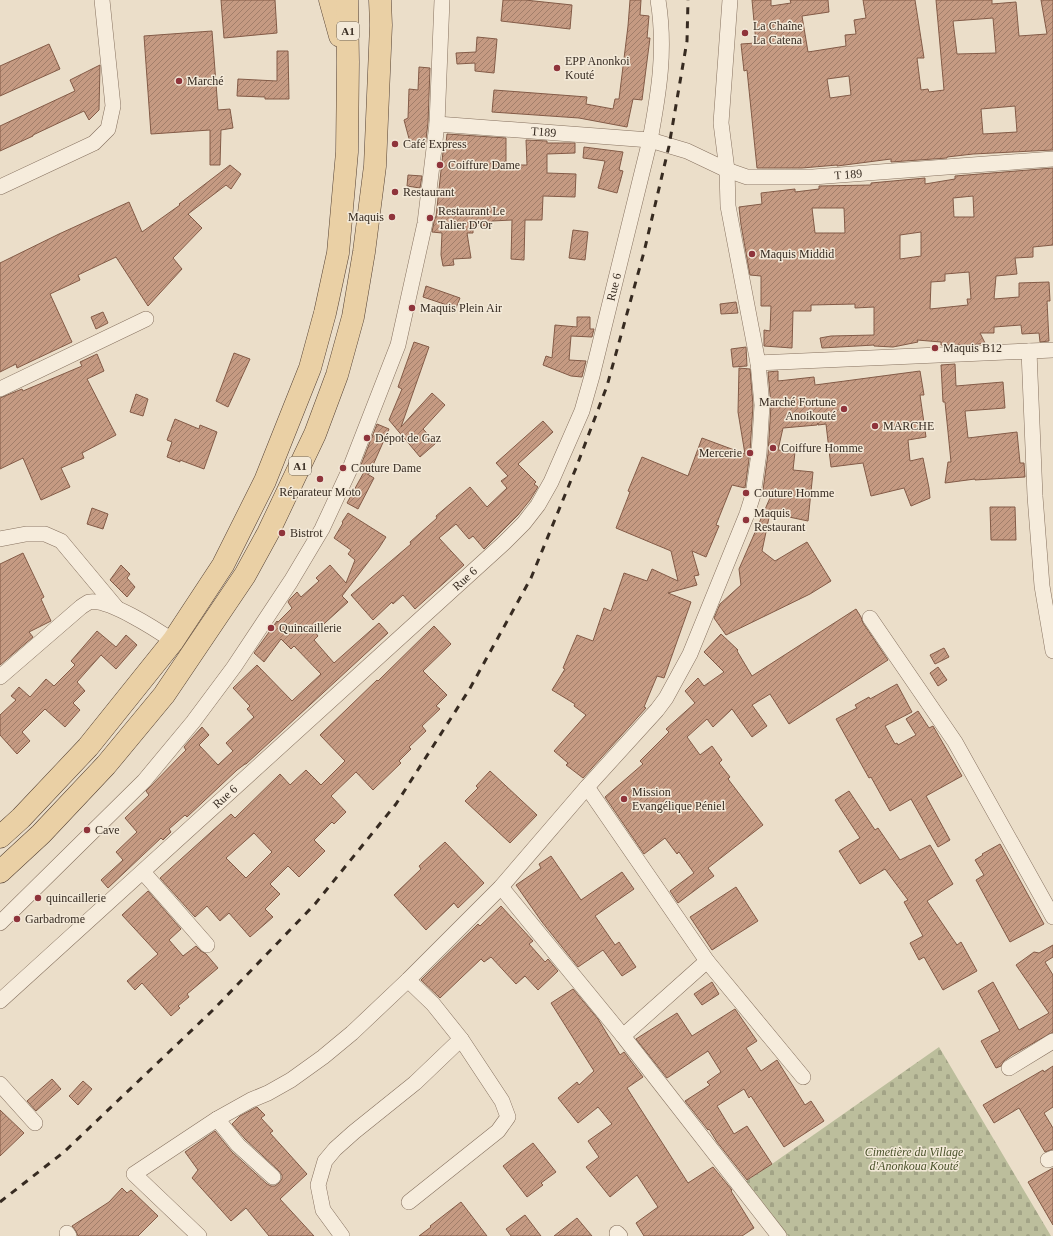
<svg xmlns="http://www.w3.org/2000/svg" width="1053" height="1236" font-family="Georgia,serif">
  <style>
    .cemetery { fill: url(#cemetery-stones) }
    .building { fill: url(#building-hatch); stroke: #835b47; fill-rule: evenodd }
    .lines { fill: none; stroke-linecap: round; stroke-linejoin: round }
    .street-casing { stroke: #86715f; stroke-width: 16 }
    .primary-casing { stroke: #544033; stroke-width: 23 }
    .street { stroke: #f6ecdc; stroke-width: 15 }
    .primary { stroke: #ead0a5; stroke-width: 22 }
    .rail { stroke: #372b21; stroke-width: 3; stroke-dasharray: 7 7; stroke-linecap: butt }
    .poi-dot { fill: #8f343b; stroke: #f3e9d8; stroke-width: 1.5 }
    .labels { text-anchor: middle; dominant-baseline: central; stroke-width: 3; stroke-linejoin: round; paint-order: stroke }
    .shield { fill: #f3e9d8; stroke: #6f6458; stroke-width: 1 }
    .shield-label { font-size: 11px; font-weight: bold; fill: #372b21 }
    .poi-label { font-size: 12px; fill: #372b21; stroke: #f3e9d8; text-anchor: start }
    .street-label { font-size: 12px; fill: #372b21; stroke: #f3e9d8 }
    .park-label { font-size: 12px; font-style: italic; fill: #4a522a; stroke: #f3e9d8 }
  </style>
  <defs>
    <pattern id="cemetery-stones" width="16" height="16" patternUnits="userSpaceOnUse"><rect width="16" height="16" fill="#bcbe9c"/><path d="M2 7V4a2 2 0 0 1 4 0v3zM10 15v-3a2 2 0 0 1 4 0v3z" fill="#a2a386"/></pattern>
    <pattern id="building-hatch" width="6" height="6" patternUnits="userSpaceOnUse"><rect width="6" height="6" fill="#c59a82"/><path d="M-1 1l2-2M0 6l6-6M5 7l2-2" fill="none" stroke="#a17e6a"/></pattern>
  </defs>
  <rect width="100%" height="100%" fill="#ebdec9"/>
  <path class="cemetery" d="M939,1047L1051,1236H788L743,1183L772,1164Z"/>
  <g class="building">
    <path d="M221,0H275L277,33L224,38Z"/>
    <path d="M503,0H525L572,5L570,29L501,21Z"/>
    <path d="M630,0H641L640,15L649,16L647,38H650L642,100L633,99L627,127L579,118L492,112L494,90L587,97L586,104L613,109L615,99H619L628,26Z"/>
    <path d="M752,0H771V6L791,3L790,0H828L829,12L802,16L808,52L846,46L845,35L856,34L854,20L866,18L863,0H915L924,58H917L921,90L928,89L929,92L944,90L936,0H992V4L1016,2L1019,36L1047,34L1041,0H1053V150L973,154L947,157V158L891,162V159L837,166V165L802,168H757L747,70L744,71L741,44L756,43ZM993,18L996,53L957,54L953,21ZM849,76L851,95L830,98L827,79ZM1015,106L1017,132L983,134L981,109Z"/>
    <path d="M212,31L218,110L230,109L233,128L221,130L220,165H210V130L151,134L144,36Z"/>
    <path d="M477,37L497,39L494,73L475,71V63L457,64L456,53L476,52Z"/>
    <path d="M49,44L60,69L0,96V66Z"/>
    <path d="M277,51H288L289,99H265V97L237,96L238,79L277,81Z"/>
    <path d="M100,65L99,110L89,120L84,111L33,135V136L0,151V126L75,91L70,80Z"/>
    <path d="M419,67L430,68L428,123L425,147L411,146L404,120L408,118L409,89L418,90Z"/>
    <path d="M447,134L506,138V165H527L526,140L547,141V143H575V153L547,154V173L576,174L575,197L543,196L542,220H525L524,260L511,259L512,220L492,221V226L473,225V233H467L471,258L453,259L454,265L443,266L441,255L442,233L432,232L435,217H436L443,152H445Z"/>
    <path d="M584,147L623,152L619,170L623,171L617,193L598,188L605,161L583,158Z"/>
    <path d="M230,165L241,174L231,189L226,185L188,214L202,228L173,258L182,269L148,306L116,257L78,275L80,280L50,294L72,342L17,368L16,364L0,372V263L59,234L129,202L142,232L180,205L179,204Z"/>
    <path d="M1053,168V245L1033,247V257L1015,258L1017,274L996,276L994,299L1019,297V283L1049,282L1050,301H1047L1049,341L1040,342L1039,333L1022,334L1021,325L994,327V333H980L985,343L973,345H941V342L917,340L918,342L893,347L874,346V345L822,348L820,338L831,336L874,335V307L855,308V304L811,305V311H793L792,348L764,346V330L770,331L771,306H761V276L750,275L741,225L739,207L762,204L761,193L795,189V192L819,189V186L871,185V183L925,178V184L955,179V176ZM973,196L974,217H954L953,198ZM812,208H844L845,233H815ZM921,232V256L900,259V235ZM969,272L971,299H967L968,305L930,309L931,282L945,281V274Z"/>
    <path d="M408,175L422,176L420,188L407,186Z"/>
    <path d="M573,230L588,232L585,260L569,258Z"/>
    <path d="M426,286L460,298L456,308L423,297Z"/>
    <path d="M736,302L738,313L721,314L720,304Z"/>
    <path d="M103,312L108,323L96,329L91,317Z"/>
    <path d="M577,317H590V329H594L592,337L571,336L569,360L586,361L582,377L571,376L543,365L546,356L552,358L555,325L577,327Z"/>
    <path d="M414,342L429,347L401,427L432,393L445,405L423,429L436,443L420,457L389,420L402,389L398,387Z"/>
    <path d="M746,347L747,366L733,367L731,349Z"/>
    <path d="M234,353L250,359L228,407L216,401Z"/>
    <path d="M97,354L104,371L87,379L116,435L82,453L84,458L61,468L70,487L41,500L23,458L0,469V398L22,389L23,391L82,366L80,362Z"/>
    <path d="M955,364L956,386L1003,382L1005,408L965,411L968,438L1017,432L1020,463H1024L1025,477L975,480V479L945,483L948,462H951L945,402H943L941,365Z"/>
    <path d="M739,368L750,369L753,405L750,452L745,488L732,485L716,525L719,526L706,557L692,551L699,575L694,576L697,585L668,593L691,602L664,678L657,676L644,707L646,708L583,778L566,765L568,763L554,751L586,715L574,706L575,704L552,690L565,669L563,668L577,635L593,641L604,608L611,611L624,573L647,581L652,569L678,581L671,551L616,528L630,492L628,491L642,457L688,476L702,438L745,454L738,412Z"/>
    <path d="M778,371V381L814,377L815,385L920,371L924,395H920L926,437L908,440L910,461L923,458L929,488L930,498L911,506L904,488L871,496L863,463L831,467L826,424L818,425V423L817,425L783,428L778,450L795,452L793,470L813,472L808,521L770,513L762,551L775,561L807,542L831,581L810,594L726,635L714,618L720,604L741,585L739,569L773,491L763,490L768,454L771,405L768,372Z"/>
    <path d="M136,394L148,399L143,416L130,412Z"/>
    <path d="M175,419L199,429L200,425L217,432L204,469L180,460V462L167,457L172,442L167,440Z"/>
    <path d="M543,421L553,432L518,464L536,482L534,484L538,487L530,500L518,515L484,549L473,536L469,539L456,524L439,538L464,565L415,609L403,595L393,604L392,602L373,620L351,595L411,544L410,542L437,518L436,516L470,487L487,507L507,488L501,481L508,476L496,463Z"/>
    <path d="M377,424L389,429L369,474L359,470Z"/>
    <path d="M364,472L374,478L358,509L347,503Z"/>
    <path d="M990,507H1015L1016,540H991Z"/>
    <path d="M92,508L108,514L103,529L87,524Z"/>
    <path d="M348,513L386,537L379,548L342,596L348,602L315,632L318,636L314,640L334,663L379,623L388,633L246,764H245L237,770L187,817L185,815L169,829L171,832L163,840L161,838L108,888L101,880L123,860L116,852L137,832L125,818L149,795L146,791L186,750L184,747L190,740L202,727L209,735L199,745L218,765L233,751L226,743L254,717L247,709L250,706L233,688L257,665L292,701L321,674L294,646L291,649L281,639L264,662L254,653L277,621L278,622L292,608L288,602L290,599L297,592L301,597L319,581L316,578L330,565L346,583L355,560L348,554L351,550L334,538L343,523L342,522Z"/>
    <path d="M23,553L44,597L41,599L51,621L29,632L33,637L0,665V564Z"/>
    <path d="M121,565L130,574L127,578L135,587L127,597L110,580Z"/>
    <path d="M856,609L861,617L863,623L888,660L789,724L770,694L752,705L767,726L752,737L732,709L713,727L707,719L687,737L700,755L712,746L722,760L719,763L730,777L728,779L763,825L708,868L714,876L678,903L670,891L694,873L679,852L677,854L665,838L644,854L605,797L643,764L640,761L669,732L666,729L695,703L685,691L698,678L704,686L724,672L704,652L721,634L738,650L737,651L752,676Z"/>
    <path d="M434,626L451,644L423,671L447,695L436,706L440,709L422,726L426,731L409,747L411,749L399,761L401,763L373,790L356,772L331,796L346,812L334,824L332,822L314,840L325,851L299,877L288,866L270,884L280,894L265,909L273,917L250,937L229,913L220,921L207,906L195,917L160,878L231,814L235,818L280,774L290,785L306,770L321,785L345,761L320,735L377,680L378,681ZM254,833L272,852L246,878L226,858Z"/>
    <path d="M97,631L116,647L126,635L137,645L116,669L101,655L77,682L85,691L73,703L80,710L65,727L45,709L22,732L30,741L17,754L0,735V715L16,700L11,696L19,687L30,697L46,679L54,686L75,665L71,661Z"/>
    <path d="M944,648L949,657L935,664L930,655Z"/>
    <path d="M938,667L947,680L938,686L930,673Z"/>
    <path d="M897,684L912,712L885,726L895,744L897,743L898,745L916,735L906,719L918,711L929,728L933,726L962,776L926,796L950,840L938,847L911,799L890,811L871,777L869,778L836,719L857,708L855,705L869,697L870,699Z"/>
    <path d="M490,771L537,815L510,843L465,801L478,788L476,786Z"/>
    <path d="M849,791L875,830L878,828L900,860L930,845L953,884L927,901L957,945L961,942L977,971L943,990L924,957L919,960L910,943L923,936L904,902L908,900L885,869L860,884L839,851L860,838L835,800Z"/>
    <path d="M445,842L484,883L458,908L454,903L426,930L394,895L421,869L419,866Z"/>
    <path d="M1000,844L1044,924L1010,942L976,880L984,875L975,860L983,855L982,854Z"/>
    <path d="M551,856L581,900L622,872L634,889L595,916L615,945L619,942L636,967L622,976L603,950L578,967L542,922L516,885L541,868L539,864Z"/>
    <path d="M736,887L758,921L712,950L690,917Z"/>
    <path d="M148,891L181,929L169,940L183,956L196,946L201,951L206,954L218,968L187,994L189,997L178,1006L180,1008L171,1016L142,983L135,990L127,981L158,954L122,915Z"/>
    <path d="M501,906L533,941L529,944L545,962L548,959L558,971L538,990L525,976L516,984L491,957L484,962L481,959L440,998L421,980L478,924L480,926Z"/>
    <path d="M1053,945V957L1045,962L1053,975V1032L1012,1055L1004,1061L1001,1066L996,1068L981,1041L1000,1031L978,991L993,982L1019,1030L1049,1013L1016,965L1034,952L1039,953Z"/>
    <path d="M712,982L719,994L702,1005L694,994Z"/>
    <path d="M573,989L598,1019L620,1055L624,1052L643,1077L627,1088L688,1183L713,1167L732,1190L731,1191L754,1228L742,1236H644L636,1223L658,1207L637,1175L610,1197L586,1167L599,1157L588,1141L612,1124L598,1107L578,1123L558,1098L577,1082L579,1085L594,1071L551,1003Z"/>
    <path d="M735,1009L757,1041L746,1048L761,1071L777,1060L805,1105L811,1101L824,1121L784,1147L751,1096L749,1098L744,1089L717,1106L734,1134L747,1126L772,1164L747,1180L717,1142L709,1129L708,1130L685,1101L710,1085L707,1082L721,1072L708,1051L667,1078L636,1039L677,1013L692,1036Z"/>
    <path d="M1053,1066V1107L1044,1113L1053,1128V1149L1045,1152L1019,1108L994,1123L983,1105L1043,1070L1044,1072Z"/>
    <path d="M52,1079L61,1089L36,1111L27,1101Z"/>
    <path d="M83,1081L92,1089L78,1105L69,1096Z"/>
    <path d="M257,1107L265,1115L261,1118L273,1131L270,1133L307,1174L280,1199L314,1236H269L246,1208L231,1221L192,1178L198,1170L185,1152L215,1131L232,1152L267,1184L271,1186H275L279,1183L282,1179V1175L279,1171L245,1139L232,1124L240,1116Z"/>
    <path d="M0,1110L24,1133L0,1156Z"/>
    <path d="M533,1143L556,1172L541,1183L543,1185L527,1197L503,1166Z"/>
    <path d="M1053,1168V1225L1028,1182Z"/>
    <path d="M122,1188L127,1193L131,1190L158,1216L138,1236H78L76,1231L72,1226L109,1202Z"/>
    <path d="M461,1202L487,1236H419L431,1227L430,1226Z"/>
    <path d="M525,1215L541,1236H511L506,1229Z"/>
    <path d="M577,1218L592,1236H554Z"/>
  </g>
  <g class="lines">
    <g class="street-casing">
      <g id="street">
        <path id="s1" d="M437,124L650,140L687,151L727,170L747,177H813L1053,159"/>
        <path d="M0,187L94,143L108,129L113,106L102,0"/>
        <path d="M1029,351L1035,496L1042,586L1053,651"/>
        <path d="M758,363L1053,350"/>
        <path d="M0,389L146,319"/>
        <path d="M0,539L26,534H45L61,541L116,607"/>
        <path d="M870,618L955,742L1053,917"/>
        <path d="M0,677L81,607C84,605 87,603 89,602C108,598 157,630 173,641"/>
        <path d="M587,787L707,961L803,1077"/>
        <path d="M143,872L207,945"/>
        <path d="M501,887L623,1036L779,1236"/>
        <path d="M0,923L144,781L193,722L234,667L291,581L322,529L349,471L398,345L425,223L437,124L442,0"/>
        <path d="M408,980L433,1004L461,1039L502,1101L508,1117L498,1131L409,1202"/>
        <path id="s2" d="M0,1001L504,543L524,523L538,505L551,482L582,411L592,376L650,140C659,92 666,49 658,0"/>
        <path d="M623,1036L707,961"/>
        <path d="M1009,1068L1053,1041"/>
        <path d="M0,1084L35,1123"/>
        <path d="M217,1119L238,1145L273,1177"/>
        <path d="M1048,1160L1053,1158"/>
        <path d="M67,1233L69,1236"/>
        <path d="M617,1233L620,1236"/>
        <path d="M199,1236L134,1174L217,1119L251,1100L268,1093L291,1080L323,1057L352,1033L408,980L501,887L587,787L657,710L666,698L690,654L747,514L753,495L759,453L762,405L758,363L728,206L727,170L721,123L730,0"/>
        <path d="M342,1236L323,1210L318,1185L325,1161L335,1149L354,1132L415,1083L461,1039"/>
      </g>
    </g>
    <g class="primary-casing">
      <g id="primary">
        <path d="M330,0L340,36"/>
        <path d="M0,837L21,818L88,747L173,641L223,565L265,481L310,368L325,313L338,253L347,152L348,62L347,0"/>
        <path d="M0,872L41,834L106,765L164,695L245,575L268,533L315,434L337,375L353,317L364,252L375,166L381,25L380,0"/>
      </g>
    </g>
    <use href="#street" class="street"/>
    <use href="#primary" class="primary"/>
    <path class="rail" d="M0,1202L64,1152L213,1010L315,904L396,804L469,690L531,578L576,468L607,386L644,252L669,146L687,41L688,0"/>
  </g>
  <g class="poi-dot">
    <circle cx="745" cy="33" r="4"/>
    <circle cx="557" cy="68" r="4"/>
    <circle cx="179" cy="81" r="4"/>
    <circle cx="395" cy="144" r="4"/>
    <circle cx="440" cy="165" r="4"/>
    <circle cx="395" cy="192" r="4"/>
    <circle cx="392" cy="217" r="4"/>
    <circle cx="430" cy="218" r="4"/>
    <circle cx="752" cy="254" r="4"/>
    <circle cx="412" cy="308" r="4"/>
    <circle cx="935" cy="348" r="4"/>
    <circle cx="844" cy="409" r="4"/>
    <circle cx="875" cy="426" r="4"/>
    <circle cx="367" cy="438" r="4"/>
    <circle cx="773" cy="448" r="4"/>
    <circle cx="750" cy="453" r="4"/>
    <circle cx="343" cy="468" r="4"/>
    <circle cx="320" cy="479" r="4"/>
    <circle cx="746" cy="493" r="4"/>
    <circle cx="746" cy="520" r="4"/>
    <circle cx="282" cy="533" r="4"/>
    <circle cx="271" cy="628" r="4"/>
    <circle cx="624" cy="799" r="4"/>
    <circle cx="87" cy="830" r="4"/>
    <circle cx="38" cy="898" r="4"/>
    <circle cx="17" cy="919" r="4"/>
  </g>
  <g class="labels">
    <g class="shield">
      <rect x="337" y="22" width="22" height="18" rx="3"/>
      <rect x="289" y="457" width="22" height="18" rx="3"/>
    </g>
    <g class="shield-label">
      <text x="348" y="31">A1</text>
      <text x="300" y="466">A1</text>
    </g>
    <g class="poi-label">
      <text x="753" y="26">La Chaîne<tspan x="753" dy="14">La Catena</tspan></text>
      <text x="565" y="61">EPP Anonkoi<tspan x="565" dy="14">Kouté</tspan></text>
      <text x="187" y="81">Marché</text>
      <text x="403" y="144">Café Express</text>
      <text x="448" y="165">Coiffure Dame</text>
      <text x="403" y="192">Restaurant</text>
      <text x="438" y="211">Restaurant Le<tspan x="438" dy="14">Talier D'Or</tspan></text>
      <text x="384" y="217" text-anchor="end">Maquis</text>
      <text x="760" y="254">Maquis Middid</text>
      <text x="420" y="308">Maquis Plein Air</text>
      <text x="943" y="348">Maquis B12</text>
      <text x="836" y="402" text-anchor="end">Marché Fortune<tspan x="836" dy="14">Anoikouté</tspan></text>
      <text x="883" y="426">MARCHE</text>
      <text x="375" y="438">Dépot de Gaz</text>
      <text x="781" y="448">Coiffure Homme</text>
      <text x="742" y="453" text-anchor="end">Mercerie</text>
      <text x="351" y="468">Couture Dame</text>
      <text x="320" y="492" text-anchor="middle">Réparateur Moto</text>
      <text x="754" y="493">Couture Homme</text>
      <text x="754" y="513">Maquis<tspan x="754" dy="14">Restaurant</tspan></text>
      <text x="290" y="533">Bistrot</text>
      <text x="279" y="628">Quincaillerie</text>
      <text x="632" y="792">Mission<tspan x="632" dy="14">Evangélique Péniel</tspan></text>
      <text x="95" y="830">Cave</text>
      <text x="46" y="898">quincaillerie</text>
      <text x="25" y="919">Garbadrome</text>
    </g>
    <g class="street-label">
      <text stroke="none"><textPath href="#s1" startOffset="107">T189</textPath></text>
      <text stroke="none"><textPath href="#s1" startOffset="419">T 189</textPath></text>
      <text stroke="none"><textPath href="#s2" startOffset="964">Rue 6</textPath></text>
      <text stroke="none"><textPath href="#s2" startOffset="628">Rue 6</textPath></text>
      <text stroke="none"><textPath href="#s2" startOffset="304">Rue 6</textPath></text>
    </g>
    <g class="park-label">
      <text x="914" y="1152">Cimetière du Village<tspan x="914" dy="14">d'Anonkoua Kouté</tspan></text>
    </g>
  </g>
</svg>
